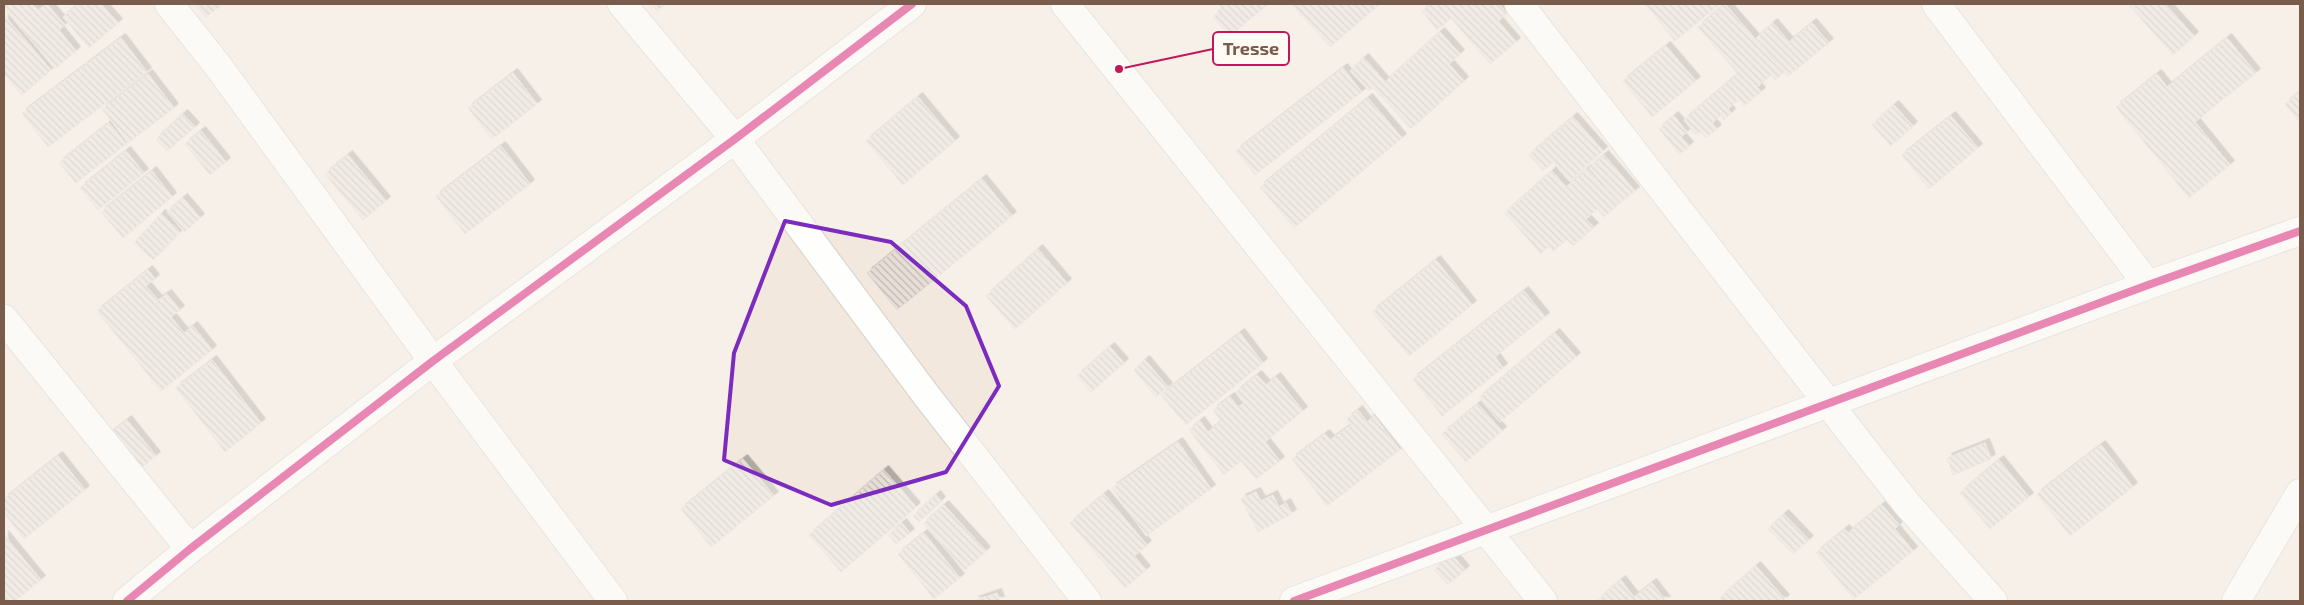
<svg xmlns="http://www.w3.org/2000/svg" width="2304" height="605" font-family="'Exo 2',sans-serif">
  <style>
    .residential { fill: #f2e8de }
    .building { fill: url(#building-back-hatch); stroke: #e2d8d2; filter: url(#shadow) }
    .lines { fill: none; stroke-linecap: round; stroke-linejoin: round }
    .minor-casing { stroke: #d7d1cb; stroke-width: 30 }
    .minor { stroke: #fefefd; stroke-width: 28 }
    .cycleway-casing { stroke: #fffaf3; stroke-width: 11 }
    .cycleway { stroke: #d6006c; stroke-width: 8 }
    .marked { fill: none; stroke: #7b2cbf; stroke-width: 4; stroke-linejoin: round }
    .leader { fill: none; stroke: #c2185b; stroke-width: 2 }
    .callout-dot { fill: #c2185b; stroke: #fffaf3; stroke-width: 2 }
    .callout { fill: #fffaf3; stroke: #c2185b; stroke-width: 2 }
    .callout-label { font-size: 18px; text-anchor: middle; font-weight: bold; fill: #7a5c4d }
  </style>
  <defs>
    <pattern id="building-back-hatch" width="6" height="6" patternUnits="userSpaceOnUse" patternTransform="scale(1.25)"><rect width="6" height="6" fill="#e6ded7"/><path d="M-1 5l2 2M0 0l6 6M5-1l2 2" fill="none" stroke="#bfb7b1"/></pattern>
    <filter id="shadow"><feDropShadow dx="4.5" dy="-4.5" stdDeviation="0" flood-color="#0004"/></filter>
  </defs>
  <rect width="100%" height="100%" fill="#f9f5f0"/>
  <rect class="residential" x="4" y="4" width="2296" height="597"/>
  <g class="building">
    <path d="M4,4H32L38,10L47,4L65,25L59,30L76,51L55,69L4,8Z"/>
    <path d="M79,4H101L118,23L89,48L63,17Z"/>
    <path d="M195,4H223L206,17Z"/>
    <path d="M652,4H666L657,11Z"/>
    <path d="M1218,4H1268L1230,36L1213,17L1223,9Z"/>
    <path d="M1292,4H1380L1330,47Z"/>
    <path d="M1431,4H1499L1507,14L1498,21L1516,42L1490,64L1451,18L1437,30L1422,11Z"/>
    <path d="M1645,4H1720L1675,41Z"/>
    <path d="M1725,4L1784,72L1775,80L1771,75L1757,87L1761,92L1744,106L1738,100L1728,109L1731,113L1724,120L1721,115L1712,123L1717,129L1706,138L1700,132L1696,135L1684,120L1738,74L1698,27Z"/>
    <path d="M2128,4H2165L2194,36L2173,55Z"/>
    <path d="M4,15L51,70L22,95L4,74Z"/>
    <path d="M1773,23L1789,42L1812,23L1829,43L1788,76L1756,38Z"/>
    <path d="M1440,32L1460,54L1449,64L1464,81L1411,129L1373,88L1369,91L1350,71L1364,58L1385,82Z"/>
    <path d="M121,38L147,72L48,147L22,113Z"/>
    <path d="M2227,38L2256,73L2195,122L2230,165L2189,198L2116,107L2157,74L2167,87Z"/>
    <path d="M1666,46L1696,81L1652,117L1623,81Z"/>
    <path d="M1343,68L1362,92L1255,175L1236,151Z"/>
    <path d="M513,73L537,104L492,139L468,108Z"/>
    <path d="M148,74L174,108L128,143L102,109Z"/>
    <path d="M2300,92V123L2285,104Z"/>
    <path d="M918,97L955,141L903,185L866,141Z"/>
    <path d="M1368,98L1402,138L1294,228L1260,187Z"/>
    <path d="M1894,105L1913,126L1891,146L1872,125Z"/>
    <path d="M183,114L195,127L167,151L156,139Z"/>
    <path d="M1674,116L1687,132L1681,137L1689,146L1680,154L1659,129Z"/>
    <path d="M1951,116L1978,148L1929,189L1902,155Z"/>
    <path d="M1573,117L1603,151L1569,181L1553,162L1543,171L1529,155Z"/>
    <path d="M109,123L126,144L76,183L59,163Z"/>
    <path d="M201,131L226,162L210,175L185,144Z"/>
    <path d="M501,146L530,184L465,234L436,196Z"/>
    <path d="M126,151L144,173L98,210L80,188Z"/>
    <path d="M348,155L386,201L363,220L325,174Z"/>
    <path d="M1604,155L1635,191L1620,203L1589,168Z"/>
    <path d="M1587,169L1619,204L1604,217L1597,209L1586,219L1594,227L1573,246L1567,240L1553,251L1548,246L1541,254L1505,213L1552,171L1566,187Z"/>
    <path d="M152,171L172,197L123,238L101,212Z"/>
    <path d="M982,179L1012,216L897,310L867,273Z"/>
    <path d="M183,198L200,218L184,232L167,212Z"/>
    <path d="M161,214L180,232L153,260L134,243Z"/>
    <path d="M1038,249L1067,283L1015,329L986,296Z"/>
    <path d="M1436,260L1472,305L1409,356L1372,312Z"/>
    <path d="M148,270L155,279L146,286L158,300L167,294L180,310L171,317L184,333L193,326L212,350L161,391L97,311Z"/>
    <path d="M1524,291L1545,317L1495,357L1503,368L1442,416L1413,379Z"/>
    <path d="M1240,333L1263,363L1186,425L1161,395Z"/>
    <path d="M1555,333L1576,357L1500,422L1479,398Z"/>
    <path d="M1110,347L1124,363L1091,392L1077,376Z"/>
    <path d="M212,360L261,423L225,452L176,388Z"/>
    <path d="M1145,360L1168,387L1156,397L1134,370Z"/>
    <path d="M1257,375L1266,385L1276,377L1303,411L1265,442L1280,461L1256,479L1241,461L1224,475L1189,430L1200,421L1208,432L1221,421L1213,410L1230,397L1238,407L1244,403L1236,392Z"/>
    <path d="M1478,404L1502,431L1466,462L1442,434Z"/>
    <path d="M1358,410L1367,422L1374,416L1400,450L1327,506L1292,459L1325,434L1330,440L1351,425L1347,419Z"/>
    <path d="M127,420L156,456L135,473L106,437Z"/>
    <path d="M1178,442L1211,489L1146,536L1112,488Z"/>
    <path d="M1985,443L1991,459L1953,475L1947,458Z"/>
    <path d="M2101,445L2133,487L2070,536L2037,494Z"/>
    <path d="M58,456L85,490L24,539L4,513V499Z"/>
    <path d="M743,459L774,496L711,547L681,509Z"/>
    <path d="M1999,460L2029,497L1990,529L1960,493Z"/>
    <path d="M884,470L916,507L841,572L809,535Z"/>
    <path d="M1256,492L1261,501L1273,495L1279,507L1286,503L1292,514L1258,532L1241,499Z"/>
    <path d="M1104,494L1147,545L1134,556L1146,570L1125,588L1070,523Z"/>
    <path d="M936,495L941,501L919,522L913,516Z"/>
    <path d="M944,505L986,551L965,570L923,524Z"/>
    <path d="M1882,505L1899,525L1895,529L1913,551L1854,599L1816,553L1845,529L1848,533Z"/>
    <path d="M1784,514L1809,540L1793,554L1768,529Z"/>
    <path d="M902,523L910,533L896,544L888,535Z"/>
    <path d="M924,533L960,578L934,599L898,554Z"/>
    <path d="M4,535L41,580L15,601H4Z"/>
    <path d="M1452,555L1465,570L1448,585L1434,570Z"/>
    <path d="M1756,566L1785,599L1783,601H1722L1719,599Z"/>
    <path d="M1621,580L1634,597L1652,583L1666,601H1597Z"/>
    <path d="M997,593L1000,601H974Z"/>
  </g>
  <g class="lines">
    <g class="minor-casing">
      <g id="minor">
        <path d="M169,4L218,66L433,361L613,601"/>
        <path d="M622,4L735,139L926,395L1087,601"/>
        <path d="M1065,4L1543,601"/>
        <path d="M1519,4L1873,461L1907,504L1993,601"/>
        <path d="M1936,4L2148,285"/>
        <path d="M4,319L190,549"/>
        <path d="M127,601L190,549L433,361L735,139L912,4"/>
        <path d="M1294,601L2148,285L2300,231"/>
        <path d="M2236,601L2300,493"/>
      </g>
    </g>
    <use href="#minor" class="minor"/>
    <g class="cycleway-casing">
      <g id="cycleway">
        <path d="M127,601L190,549L433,361L735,139L912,4"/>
        <path d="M1294,601L2148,285L2300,231"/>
      </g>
    </g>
    <use href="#cycleway" class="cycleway"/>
  </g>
  <path d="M0 0H2304V605H0ZM785,221L891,242L966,306L999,386L946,472L831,505L724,460L734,353Z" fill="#f9f5f0" fill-opacity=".55" fill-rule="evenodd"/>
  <path class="marked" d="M785,221L891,242L966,306L999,386L946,472L831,505L724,460L734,353Z"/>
  <path class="leader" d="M1119 69L1213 49"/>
  <circle class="callout-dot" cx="1119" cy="69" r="5"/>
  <rect class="callout" x="1213" y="32" width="76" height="33" rx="5"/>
  <g class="callout-label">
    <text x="1251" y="55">Tresse</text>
  </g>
  <rect width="2304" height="605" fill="none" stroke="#7a5c4d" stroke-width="10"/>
</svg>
